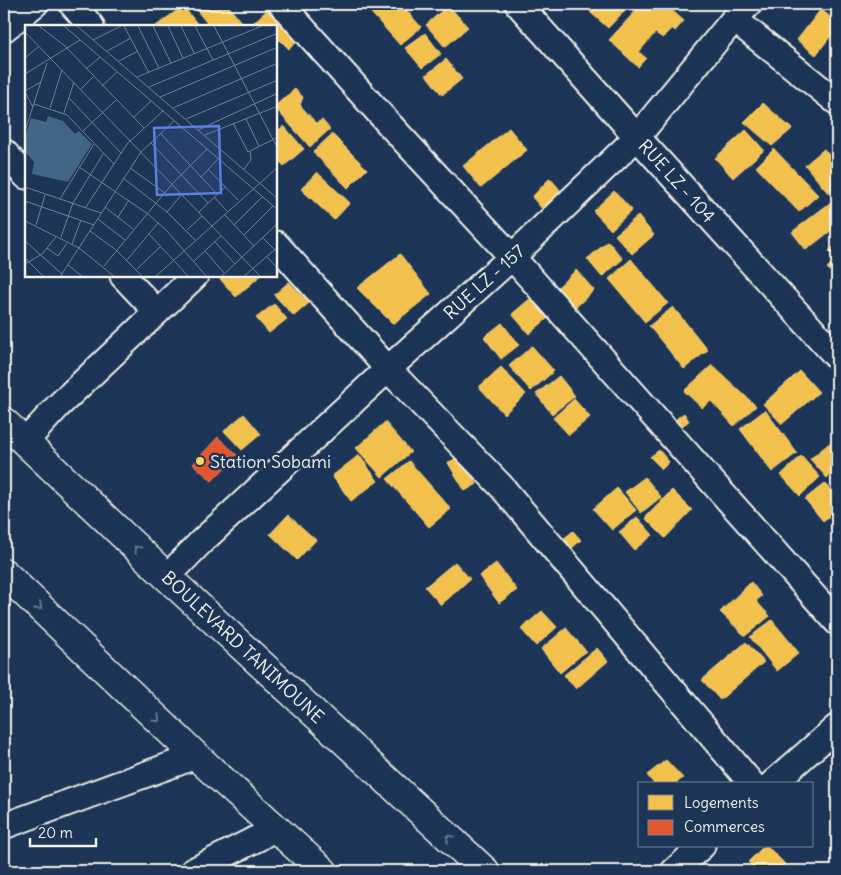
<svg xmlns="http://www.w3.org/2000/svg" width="841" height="875" font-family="Delius,sans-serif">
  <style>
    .homes { fill: #f2c14e; stroke: #f3cf7c }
    .shops { fill: #e4572e; stroke: #e98566 }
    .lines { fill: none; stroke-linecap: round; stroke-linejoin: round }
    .street-casing { stroke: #f4f1e8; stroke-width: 29 }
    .primary-casing { stroke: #f4f1e8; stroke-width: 31 }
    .street { stroke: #1d3557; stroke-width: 25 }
    .primary { stroke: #1d3557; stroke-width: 28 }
    .oneway { stroke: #68778a }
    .poi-dot { fill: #ffd166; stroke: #1d3557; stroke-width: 2 }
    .labels { text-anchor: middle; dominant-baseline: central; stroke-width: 5; stroke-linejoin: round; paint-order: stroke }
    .street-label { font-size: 18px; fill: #f4f1e8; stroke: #1d3557 }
    .poi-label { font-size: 18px; fill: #f4f1e8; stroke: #1d3557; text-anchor: start }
    .inset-road { fill: none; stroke: #738091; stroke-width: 1 }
    .view { fill: #5e7fdd; fill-opacity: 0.15; stroke: #5e7fdd; stroke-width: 2.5 }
    .inset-edge { fill: none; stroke: #f4f1e8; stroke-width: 2.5 }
  </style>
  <rect width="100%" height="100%" fill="#1d3557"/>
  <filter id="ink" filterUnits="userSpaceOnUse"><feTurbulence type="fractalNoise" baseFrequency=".02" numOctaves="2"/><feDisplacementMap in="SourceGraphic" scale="10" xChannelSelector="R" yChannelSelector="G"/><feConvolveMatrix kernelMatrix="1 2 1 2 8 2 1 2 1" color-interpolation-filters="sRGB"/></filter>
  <g filter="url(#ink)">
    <g class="homes">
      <path d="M192,4H227L244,26H209Z"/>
      <path d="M368,4H401L421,27L400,45L365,6Z"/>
      <path d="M598,4H625L628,7L608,28L590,12Z"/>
      <path d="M642,4H665L684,21L675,31L672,28L663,38L655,33L639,52L646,58L638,67L609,40Z"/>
      <path d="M448,5L468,27L445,47L426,25Z"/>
      <path d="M183,6L199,26H156Z"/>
      <path d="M268,9L298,41L289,49L280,40L276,44V26H250Z"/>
      <path d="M821,9L837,23V28L816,55L797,40Z"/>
      <path d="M425,33L441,54L422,68L405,48Z"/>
      <path d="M446,59L462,79L442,95L426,75Z"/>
      <path d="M295,89L303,97L300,105L316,123L322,120L330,129L310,147L276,109V105Z"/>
      <path d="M763,103L792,129L772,146L744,122Z"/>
      <path d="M284,126L304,149L284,166L276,158V132Z"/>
      <path d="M509,128L527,150L481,188L463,166Z"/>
      <path d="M746,130L764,150L733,178L715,158Z"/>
      <path d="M332,134L367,169L348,188L313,152Z"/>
      <path d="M774,149L818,195L799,212L756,167Z"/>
      <path d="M824,149L837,164V185L828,193L805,165Z"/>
      <path d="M317,172L350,203L334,220L301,189Z"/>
      <path d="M550,178L561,191L543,210L532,197Z"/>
      <path d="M614,191L632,210L611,230L593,211Z"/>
      <path d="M831,202L837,210V226L806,250L792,232Z"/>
      <path d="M638,216L654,235L632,254L615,235Z"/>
      <path d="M608,241L623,259L602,277L587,259Z"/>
      <path d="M837,244V278L827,268L836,259L829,251Z"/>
      <path d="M400,254L431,294L393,324L357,288Z"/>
      <path d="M631,259L668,303L645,322L609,279Z"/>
      <path d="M576,270L594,290L574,309L557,288Z"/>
      <path d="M224,276H260L236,297L220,279Z"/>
      <path d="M289,282L309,303L294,316L274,295Z"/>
      <path d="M531,298L548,318L529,334L512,314Z"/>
      <path d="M274,304L287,319L269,333L256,318Z"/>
      <path d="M673,307L708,350L684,369L649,326Z"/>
      <path d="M502,323L519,345L501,359L484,337Z"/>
      <path d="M532,346L554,371L531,391L509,366Z"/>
      <path d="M712,365L756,406L734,426L711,401L702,408L684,391Z"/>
      <path d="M501,367L526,394L504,414L479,387Z"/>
      <path d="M800,371L819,392L782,424L763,404Z"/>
      <path d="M559,376L575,396L552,414L536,394Z"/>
      <path d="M574,399L590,417L569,435L553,418Z"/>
      <path d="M765,410L797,453L772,472L740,429Z"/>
      <path d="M684,413L689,421L682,426L676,419Z"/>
      <path d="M244,414L261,434L242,450L224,431Z"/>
      <path d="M385,422L411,452L382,477L356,448Z"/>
      <path d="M837,437V470L827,478L810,459Z"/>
      <path d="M659,450L669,462L662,469L650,457Z"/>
      <path d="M359,455L378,481L351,501L332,476Z"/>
      <path d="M460,456L477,484L465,491L448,463Z"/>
      <path d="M801,456L820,477L800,496L781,475Z"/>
      <path d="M409,461L451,509L429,527L387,479Z"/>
      <path d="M645,477L661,497L641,513L625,492Z"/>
      <path d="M825,483L837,499V510L823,521L805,499Z"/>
      <path d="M617,488L636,510L612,530L593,509Z"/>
      <path d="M672,490L692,510L665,538L645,518Z"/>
      <path d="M288,515L316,540L297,560L270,534Z"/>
      <path d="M637,517L653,535L634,550L619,532Z"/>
      <path d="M837,520V535L830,527Z"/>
      <path d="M573,531L581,540L571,549L562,540Z"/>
      <path d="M455,562L470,579L441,605L425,587Z"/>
      <path d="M496,563L517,590L499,603L479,576Z"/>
      <path d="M751,582L762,596L756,601L770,616L745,636L720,612Z"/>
      <path d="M542,611L557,627L536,646L521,629Z"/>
      <path d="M772,620L799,653L777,671L750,637Z"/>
      <path d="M566,628L586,651L560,673L541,649Z"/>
      <path d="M746,642L764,662L720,700L702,680Z"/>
      <path d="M597,648L608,661L576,689L564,675Z"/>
      <path d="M666,760L683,778L675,784H654L647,775Z"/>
      <path d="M764,846H767L785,864L777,871H757L748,862Z"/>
    </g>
    <path class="shops" d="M218,437L237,455L212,481L193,464Z"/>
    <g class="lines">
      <g class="street-casing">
        <g id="street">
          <path d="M72,4L91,26"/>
          <path d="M281,4L389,124L512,257L837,622"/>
          <path d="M518,4L637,137L837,357"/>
          <path d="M734,19L837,102"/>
          <path d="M4,29L35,4"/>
          <path d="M4,152L26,176"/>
          <path d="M276,244L388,369L501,486L752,784"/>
          <path d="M123,276L157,312"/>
          <path d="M25,442L58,406L195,276"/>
          <path d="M167,577L201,542L388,369L512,257L637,137L734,19L749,4"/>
          <path d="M772,784L837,727"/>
          <path d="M4,826L196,756"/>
          <path d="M193,871L260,837L275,827"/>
          <path d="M674,871L702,846"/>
        </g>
      </g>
      <g class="primary-casing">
        <g id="primary">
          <path d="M4,422L167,577L485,871"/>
          <path d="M4,573L196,756L323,871"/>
        </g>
      </g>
      <use href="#street" class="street"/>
      <use href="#primary" class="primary"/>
    </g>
    <defs><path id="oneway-chevron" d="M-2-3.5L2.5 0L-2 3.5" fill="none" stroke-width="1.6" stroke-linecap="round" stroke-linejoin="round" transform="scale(1.25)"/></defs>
    <g class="oneway">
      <use href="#oneway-chevron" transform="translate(137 549) rotate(-136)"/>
      <use href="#oneway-chevron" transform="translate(39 607) rotate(44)"/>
      <use href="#oneway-chevron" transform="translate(157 719) rotate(44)"/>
      <use href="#oneway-chevron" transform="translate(449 838) rotate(-137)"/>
    </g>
  </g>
  <circle class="poi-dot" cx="200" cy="461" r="5"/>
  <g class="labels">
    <g class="street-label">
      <text transform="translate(677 181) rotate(48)">RUE LZ - 104</text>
      <text transform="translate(484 282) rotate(-42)">RUE LZ - 157</text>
      <text transform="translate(243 647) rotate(43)">BOULEVARD TANIMOUNE</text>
    </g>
    <g class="poi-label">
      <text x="210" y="461">Station Sobami</text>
    </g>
  </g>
  <g transform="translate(25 25)">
    <rect width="252" height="252" fill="#1d3557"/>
    <path d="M23,91L38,96L50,109L54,106L67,119L43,157L7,149L9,137L0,127V112L6,93L21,97Z" fill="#416688"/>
    <path class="inset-road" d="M14,1L40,21L119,103M39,1L253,185M52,1L253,174M99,1L124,48M113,1L134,43M128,1L146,38M143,1L158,33M156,1L169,28M170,1L188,35M189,1L253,124M0,7L236,252M68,15L96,1M82,26L106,13M0,33L13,22M94,36L113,26M61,44L75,32M0,49L55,15M112,52L237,1M77,61L92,47M124,62L253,8M56,64L68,52M0,66L16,57M0,67L8,82M135,72L253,22M44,73L96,128M9,79L42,90L89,139M25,83L37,45M148,83L253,38M39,88L49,57M108,93L126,76M161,94L253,55M221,94L234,121M208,98L223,127L253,112M173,105L253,68M0,106L22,38M57,107L91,75M136,109L192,169M180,110L253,81M126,118L183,178M54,142L123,189L142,206L182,252M105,143L140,168M183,144L213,175M219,144L226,135L225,126M176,152L193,134M98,153L142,187L170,215M0,162L76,188M189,172L202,186M35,174L69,119M0,176L69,200M61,182L102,119L138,86M80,182L108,204M142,187L157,169M174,187L200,162M199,189L229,221M93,192L104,175M73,194L100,215M0,196L54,223L90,252M11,200L20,170M209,200L237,172M162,205L177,191M65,206L91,225L118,252M124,209L164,252M219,210L248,181M36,212L48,178L78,129M238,213L250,225M0,216L37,249M190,217L210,239M47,219L56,195M22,223L33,231L42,218M180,226L199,248M242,232L253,244M0,233L19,252M102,235L133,198M169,236L196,211M0,239L17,229L31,212M43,240L58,252M79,241L147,159L182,124M112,244L136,221M35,252L116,127L149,96M130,252L253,142M196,252L253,198M218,252L253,222"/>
    <path class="view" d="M194,101L196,168L132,170L129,103Z"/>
    <rect width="252" height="252" class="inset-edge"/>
  </g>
  <rect width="841" height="875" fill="none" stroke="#1d3557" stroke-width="20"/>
  <rect x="10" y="10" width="821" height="855" fill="none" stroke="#f4f1e8" stroke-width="2" filter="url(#ink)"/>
  <rect x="638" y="782" width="175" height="65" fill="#1d3557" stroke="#738091"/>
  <rect x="648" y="795" width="25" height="15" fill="#f2c14e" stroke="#738091"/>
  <text x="684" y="808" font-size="15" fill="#f4f1e8">Logements</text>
  <rect x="648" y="820" width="25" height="15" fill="#e4572e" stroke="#738091"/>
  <text x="684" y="832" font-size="15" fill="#f4f1e8">Commerces</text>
  <path d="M30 838v8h66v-8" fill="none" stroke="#f4f1e8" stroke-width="2.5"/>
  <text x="38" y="838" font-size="15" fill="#f4f1e8" stroke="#1d3557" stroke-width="4" paint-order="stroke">20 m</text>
</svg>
